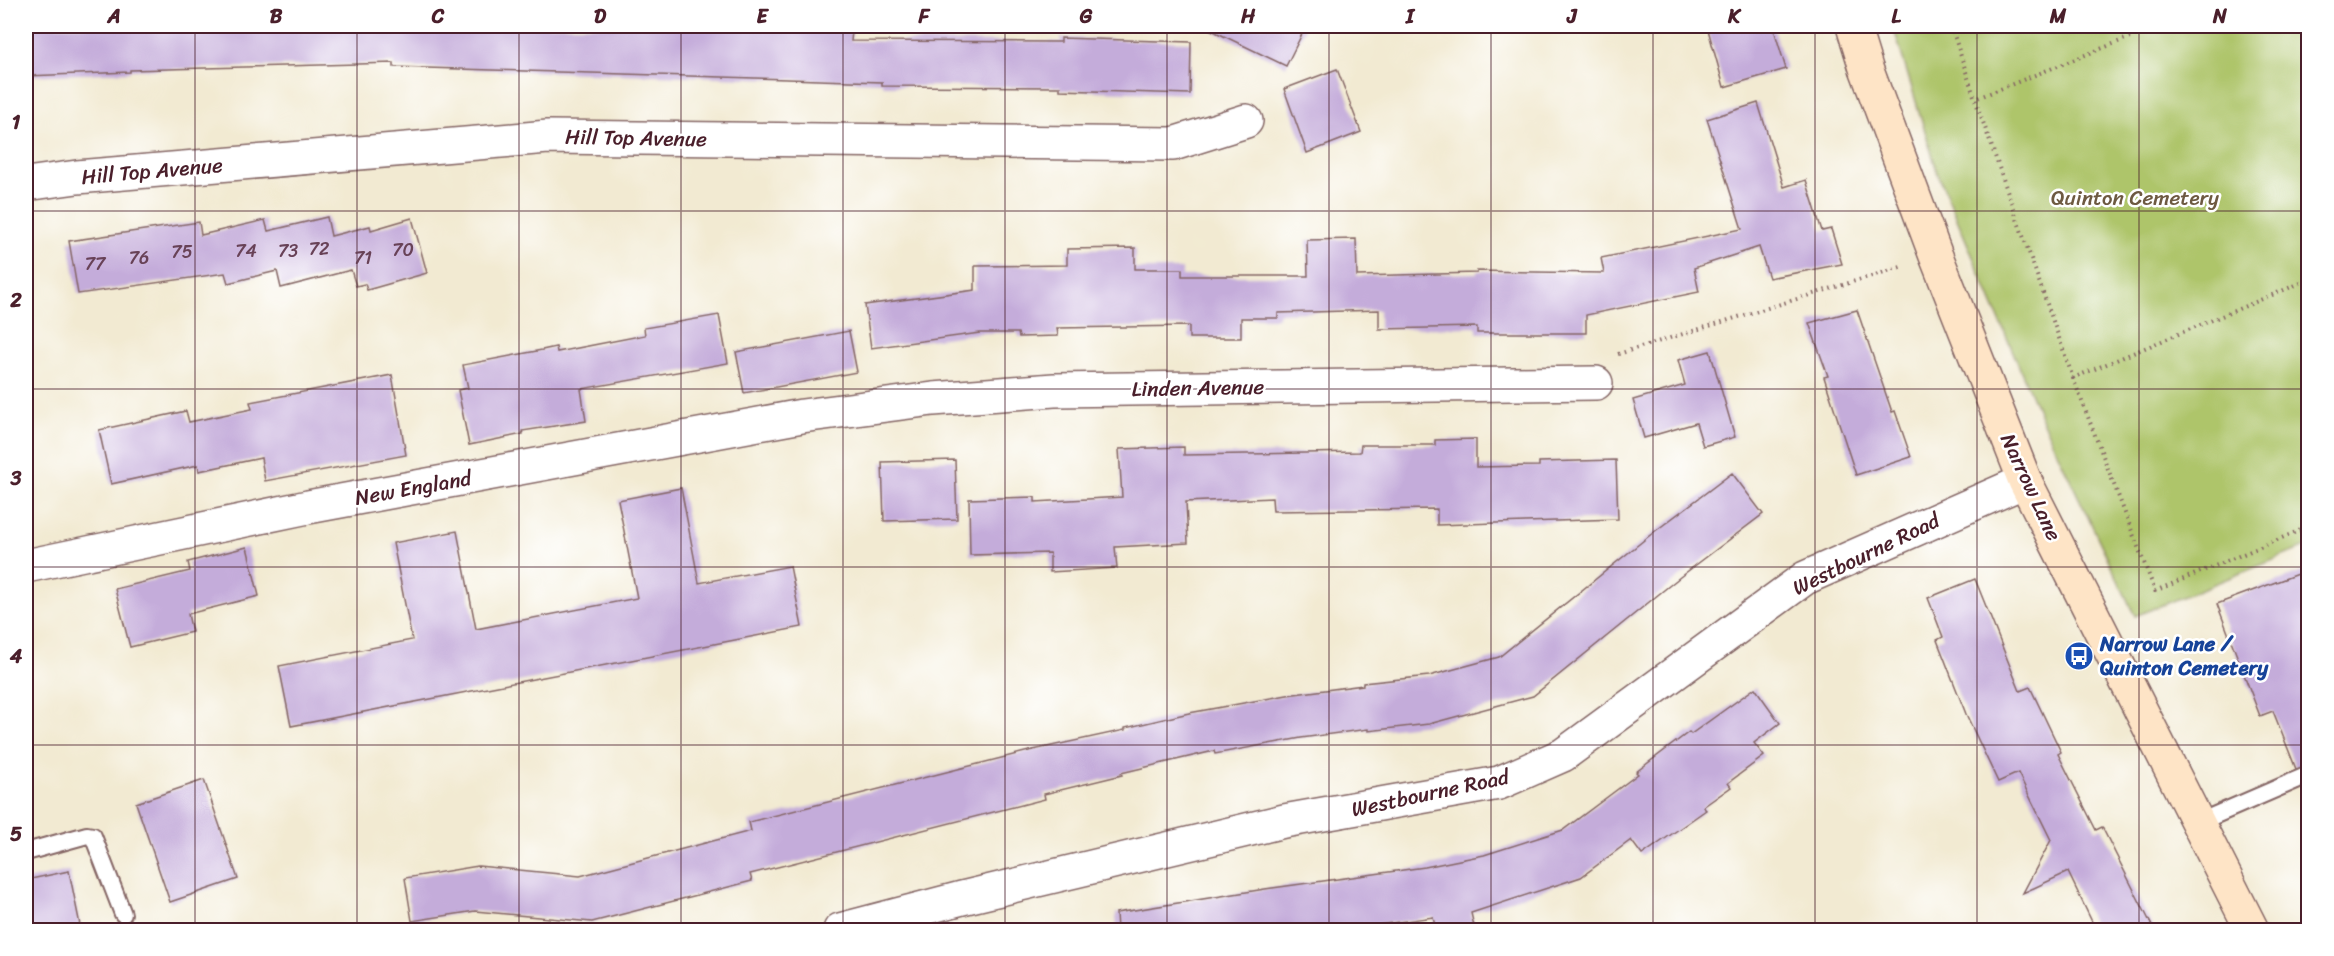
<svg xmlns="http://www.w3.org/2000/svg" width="2334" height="956" font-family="Sriracha,sans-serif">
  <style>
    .green { fill: #aec56a; stroke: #7c724a; stroke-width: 1.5 }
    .building { fill: #c4acda }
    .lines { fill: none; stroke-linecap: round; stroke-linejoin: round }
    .lane-casing { stroke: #856665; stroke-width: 20 }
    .street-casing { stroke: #856665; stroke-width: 36 }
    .secondary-casing { stroke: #856665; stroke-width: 36 }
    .path { stroke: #856665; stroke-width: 4; stroke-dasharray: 1.5 4.5; stroke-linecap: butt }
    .lane { stroke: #fff; stroke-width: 16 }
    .street { stroke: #fff; stroke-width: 33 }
    .secondary { stroke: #fee4c6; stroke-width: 33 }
    .grid { fill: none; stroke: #4a1f2b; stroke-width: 1.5; stroke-opacity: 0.55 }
    .labels { text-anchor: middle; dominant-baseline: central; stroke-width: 5; stroke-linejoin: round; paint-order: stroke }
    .number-label { font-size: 18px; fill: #684257 }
    .street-label { font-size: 21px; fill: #4a1f2b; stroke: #fff }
    .park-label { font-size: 21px; fill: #6d5941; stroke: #fff }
    .transit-label { font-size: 21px; font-weight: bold; fill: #164399; stroke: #fff; text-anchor: start }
    .neatline { fill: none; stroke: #4a1f2b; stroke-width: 2 }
    .grid-label { font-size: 20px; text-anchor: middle; font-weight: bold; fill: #4a1f2b }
  </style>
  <rect width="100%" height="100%" fill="#fff"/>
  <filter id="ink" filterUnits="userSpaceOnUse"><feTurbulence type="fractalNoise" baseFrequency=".0167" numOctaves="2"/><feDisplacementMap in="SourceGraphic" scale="12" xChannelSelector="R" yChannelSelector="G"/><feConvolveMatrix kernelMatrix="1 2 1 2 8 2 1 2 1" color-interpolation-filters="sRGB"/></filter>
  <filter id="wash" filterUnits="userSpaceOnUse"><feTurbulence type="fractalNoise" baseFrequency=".008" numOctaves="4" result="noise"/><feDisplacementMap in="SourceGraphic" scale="24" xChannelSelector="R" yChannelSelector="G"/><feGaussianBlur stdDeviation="1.35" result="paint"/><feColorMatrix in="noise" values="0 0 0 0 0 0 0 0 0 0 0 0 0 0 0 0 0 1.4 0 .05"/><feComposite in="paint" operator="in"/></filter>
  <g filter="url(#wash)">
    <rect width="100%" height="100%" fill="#f2ead2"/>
    <path class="green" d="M1893,26H2308V546L2135,616L2040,416L1938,174Z"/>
    <g id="blocks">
      <g class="building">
        <path d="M26,26H657L852,31L851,41L1061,42V38L1191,42L1190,94L1060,90V87L882,86V82L394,67V63L130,70V72L26,76Z"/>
        <path d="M1203,26H1306L1286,66Z"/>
        <path d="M1707,26H1773L1786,69L1724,87Z"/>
        <path d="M1337,69L1361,132L1307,153L1284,89Z"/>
        <path d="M1758,103L1784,187L1806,180L1822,231L1831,229L1842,264L1769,278L1759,247L1694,268L1699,292L1586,315V333H1477V327L1379,329V310L1278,313V318H1241V338H1189V326L1057,328L1058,336L1019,337L1018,333H980L871,348L865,305L975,290V266L1067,265V249L1135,248V269H1182V276H1308L1307,240L1356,239L1357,276L1477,273V271L1604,273L1601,258L1742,229L1707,119Z"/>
        <path d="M327,217L331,236L370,226L371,230L412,218L427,273L367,290L365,284L356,286L351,270L281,288L277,271L228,283L225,273L78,294L69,241L199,222L201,235L265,220L268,231Z"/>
        <path d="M1857,310L1892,412L1895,411L1911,457L1856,475L1824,377L1828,376L1809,323Z"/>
        <path d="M719,315L728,363L581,389L586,421L522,431L523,434L469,445L458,390L468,388L463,365L542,350L556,347L557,352L645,335L644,328Z"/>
        <path d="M849,331L857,372L744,393L736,352Z"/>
        <path d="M1710,351L1735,437L1703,446L1696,423L1644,438L1633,400L1685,385L1678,360Z"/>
        <path d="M392,375L406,455L265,481L261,458L199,471L198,465L111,484L99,430L186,411L189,422L252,409L250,402Z"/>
        <path d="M1476,439V467L1539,466V462L1616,460L1618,519L1437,525V509L1273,511L1272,498L1186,502L1188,543L1115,547L1117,568L1050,572V553L970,555L969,499L1035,497V502L1122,497L1119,449L1184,447V455L1360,452L1361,445H1435V440Z"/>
        <path d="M955,460L957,519L884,521L882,462Z"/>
        <path d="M1732,473L1763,514L1680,577L1533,696L1429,724L1368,731V729L1301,738L1215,754L1214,751L1121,773L1122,775L1044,794L1045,799L750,874L752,881L592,922L475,911L412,921L405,878L478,866L580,876L751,831L749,822L1033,750L1125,730V728L1189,713L1287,695L1363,685V683L1429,676L1499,657L1654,532Z"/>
        <path d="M681,488L699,583L790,566L802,627L291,726L279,666L412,640L393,543L457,531L476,629L637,598L618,500Z"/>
        <path d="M247,547L259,596L188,614L192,632L130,647L115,589L190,571L188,562Z"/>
        <path d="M2308,570V765L2296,769L2273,711L2260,716L2217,604Z"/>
        <path d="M1975,579L2020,691L2030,687L2061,752L2058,754L2096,830L2102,827L2154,930H2096L2068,872L2023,893L2051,840L2018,773L1998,782L1966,714L1937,640L1943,637L1928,598Z"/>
        <path d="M1755,688L1780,723L1754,743L1764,756L1728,783L1731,787L1703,807L1706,810L1642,855L1631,840L1581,877L1471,913L1474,926L1453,930H1436L1433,917L1350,929L1349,924L1304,930H1117L1116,913L1265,889L1425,867L1484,855L1563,830L1638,774L1636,772L1689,732L1691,734Z"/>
        <path d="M204,780L238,879L170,902L136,803Z"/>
        <path d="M69,871L81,930H26V880Z"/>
      </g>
    </g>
  </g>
  <g filter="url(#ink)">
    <use href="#blocks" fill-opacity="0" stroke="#856665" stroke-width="1.5"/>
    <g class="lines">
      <g class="lane-casing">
        <g id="lane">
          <path d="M2197,823L2308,775"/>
          <path d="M26,852L87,835L93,836L123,914"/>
        </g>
      </g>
      <g class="street-casing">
        <g id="street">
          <path d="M26,184L77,177L548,137L1173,144L1246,121"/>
          <path d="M26,566L308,507L802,416L933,399L1054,390L1596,383"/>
          <path d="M840,930L962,898L1284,821L1499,783L1563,755L1805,578L2025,481"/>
        </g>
      </g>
      <g class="secondary-casing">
        <path id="secondary" d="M1853,26L1866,68L1936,256L2025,481L2252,930"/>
      </g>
      <g class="path">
        <path d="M1951,26L1975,99"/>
        <path d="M2158,26L1975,99L2073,378L2308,280"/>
        <path d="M1618,354L1901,267"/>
        <path d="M2073,378L2155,591L2308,527"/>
      </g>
      <use href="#lane" class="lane"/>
      <use href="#street" class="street"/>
      <use href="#secondary" class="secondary"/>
    </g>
  </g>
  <path class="grid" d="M195,26V930M357,26V930M519,26V930M681,26V930M843,26V930M1005,26V930M1167,26V930M1329,26V930M1491,26V930M1653,26V930M1815,26V930M1977,26V930M2139,26V930M26,211H2308M26,389H2308M26,567H2308M26,745H2308"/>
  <defs>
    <g id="bus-disc" transform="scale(1.5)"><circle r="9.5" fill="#1a4fb4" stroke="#fff"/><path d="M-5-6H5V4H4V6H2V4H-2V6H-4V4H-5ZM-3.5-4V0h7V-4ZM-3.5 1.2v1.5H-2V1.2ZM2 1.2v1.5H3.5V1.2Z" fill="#fff"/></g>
  </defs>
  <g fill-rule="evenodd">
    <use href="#bus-disc" x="2079" y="656"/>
  </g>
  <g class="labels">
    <g class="number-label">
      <text x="319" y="249">72</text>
      <text x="403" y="250">70</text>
      <text x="246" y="251">74</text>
      <text x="288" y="251">73</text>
      <text x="182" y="252">75</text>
      <text x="139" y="258">76</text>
      <text x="363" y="258">71</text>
      <text x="95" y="264">77</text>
    </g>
    <g class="street-label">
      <text transform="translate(636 138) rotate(1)">Hill Top Avenue</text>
      <text transform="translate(152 171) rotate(-5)">Hill Top Avenue</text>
      <text transform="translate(1198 388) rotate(-1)">Linden Avenue</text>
      <text transform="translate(2031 487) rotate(65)">Narrow Lane</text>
      <text transform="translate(413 488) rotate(-10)">New England</text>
      <text transform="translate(1866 554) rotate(-26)">Westbourne Road</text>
      <text transform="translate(1430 793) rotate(-12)">Westbourne Road</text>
    </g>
    <g class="park-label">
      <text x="2135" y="198">Quinton Cemetery</text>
    </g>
    <g class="transit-label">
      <text x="2100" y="644">Narrow Lane /<tspan x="2100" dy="24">Quinton Cemetery</tspan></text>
    </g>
  </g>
  <rect width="2334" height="956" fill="none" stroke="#fff" stroke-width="66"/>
  <rect x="33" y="33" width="2268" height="890" class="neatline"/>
  <g class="grid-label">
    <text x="114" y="23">A</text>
    <text x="276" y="23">B</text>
    <text x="438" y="23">C</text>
    <text x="600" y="23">D</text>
    <text x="762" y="23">E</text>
    <text x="924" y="23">F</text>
    <text x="1086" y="23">G</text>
    <text x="1248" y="23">H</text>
    <text x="1410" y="23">I</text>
    <text x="1572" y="23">J</text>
    <text x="1734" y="23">K</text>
    <text x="1896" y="23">L</text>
    <text x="2058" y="23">M</text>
    <text x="2220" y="23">N</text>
    <text x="16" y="129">1</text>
    <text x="16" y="307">2</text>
    <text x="16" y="485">3</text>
    <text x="16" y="663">4</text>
    <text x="16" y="841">5</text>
  </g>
</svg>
